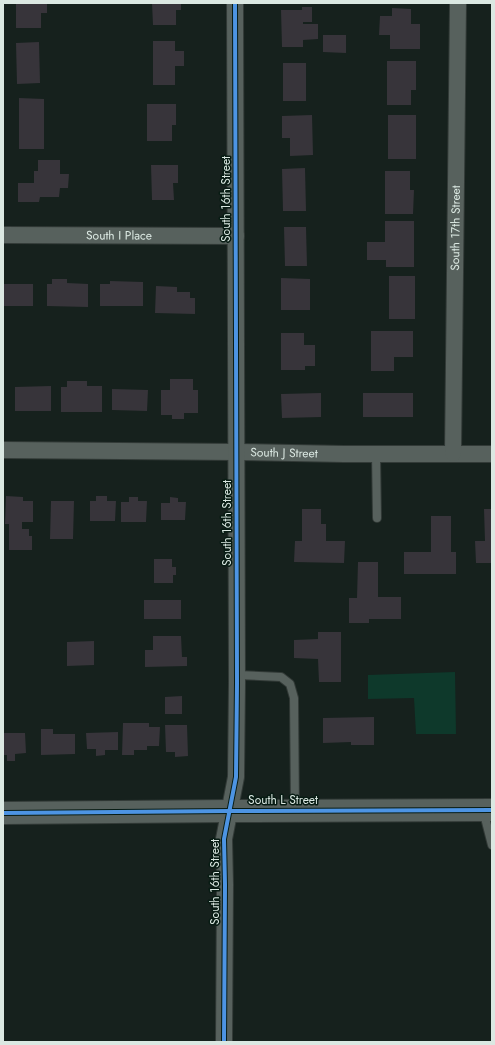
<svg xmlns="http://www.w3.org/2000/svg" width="495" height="1045" font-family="Jost,sans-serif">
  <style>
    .green { fill: #0e392b }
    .building { fill: #37343a }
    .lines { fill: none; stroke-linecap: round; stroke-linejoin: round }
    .lane-casing { stroke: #323a37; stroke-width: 10 }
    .street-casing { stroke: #323a37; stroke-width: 18 }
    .secondary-casing { stroke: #323a37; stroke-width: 24 }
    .lane { stroke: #57615d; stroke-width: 8 }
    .street { stroke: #57615d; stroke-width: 16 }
    .secondary { stroke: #57615d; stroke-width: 22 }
    .cycleway-casing { stroke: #081c14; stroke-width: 6 }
    .cycleway { stroke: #4d94e3; stroke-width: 4 }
    .labels { text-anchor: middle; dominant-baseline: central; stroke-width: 3; stroke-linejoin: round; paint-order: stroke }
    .street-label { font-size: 12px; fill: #dbe8e2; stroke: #081c14 }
  </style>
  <rect width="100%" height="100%" fill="#16211d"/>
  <path class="green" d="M455,672L456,734H416L414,698L368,699V675Z"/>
  <g class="building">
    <path d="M16,3H47V13H41V28H16Z"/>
    <path d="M152,3H181V10H176V25H153Z"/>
    <path d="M302,7H312V22H303V24H318V39L303,40V47H282L281,10H302Z"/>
    <path d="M392,8L411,9V24H420V49H390V35H379L380,16H392Z"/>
    <path d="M323,35H346V53L323,52Z"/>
    <path d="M153,41H175V51H184V66H175V85H153Z"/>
    <path d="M39,42L40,83L17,84L16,43Z"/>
    <path d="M387,61H416V90H411V105H387Z"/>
    <rect x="283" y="63" width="23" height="38"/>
    <path d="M19,98L44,99V149H19Z"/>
    <path d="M147,104H176V125H172V141H147Z"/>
    <path d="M312,115L313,155L290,156V138H282V116Z"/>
    <rect x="388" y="115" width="28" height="44"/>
    <path d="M38,160H60V174H69L68,188H60L59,197H40L39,202H18V183H34V171H38Z"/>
    <path d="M151,165H178V183H173L174,200H152Z"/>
    <path d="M305,168L306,211H283L282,169Z"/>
    <path d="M385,171H410V190H414L413,214H385Z"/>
    <path d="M385,221H414V267H386V260H367V242H385Z"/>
    <path d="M284,227H306L307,266H285Z"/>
    <rect x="389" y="276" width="26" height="43"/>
    <path d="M281,278L310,279V310H281Z"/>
    <path d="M52,279H67V283L88,284V307L47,306V284H52Z"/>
    <path d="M110,281L143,282V306H100V284H110Z"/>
    <rect x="3" y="284" width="30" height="22"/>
    <path d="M156,286L177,287V292H190V298H195V314L155,313Z"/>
    <path d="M371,331H413V357H394V371H371Z"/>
    <path d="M281,333H304V345H315V366H305V370H281Z"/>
    <path d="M170,379H193V390H198V413H184V419H172V415H161V390H170Z"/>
    <path d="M67,381H87V386H102V412H61V387H67Z"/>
    <path d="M51,386V411H15V387Z"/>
    <path d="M112,389L148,390L147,411L112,410Z"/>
    <path d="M321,393V417L282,418L281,394Z"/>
    <rect x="363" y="393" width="50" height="24"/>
    <path d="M6,496L23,497V501H33V522H22V529H29V536H32V550H9V524H5Z"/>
    <path d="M96,496H107V501H116L115,521H90V501H96Z"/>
    <path d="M129,497H138V501H147L146,522H121V502H129Z"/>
    <path d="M170,497L178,498V502H186L185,520H161V503H170Z"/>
    <path d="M51,501H74L73,539H50Z"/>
    <path d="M302,509H321V524H326V541H345L344,563L294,562L295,541H302Z"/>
    <path d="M484,509H492V563H476L475,541H485Z"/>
    <path d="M431,516H451V552H456V574H404V552H431Z"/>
    <path d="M154,559H172V567H176V575H173V583H154Z"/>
    <path d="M358,562H378V597H401V619H369V623H349V598H357Z"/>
    <rect x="144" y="600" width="37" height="19"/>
    <path d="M318,632H341V682H319L318,659L294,658V640L318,639Z"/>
    <path d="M153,636H181L182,657H187V666L145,667V650H153Z"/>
    <path d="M94,641V665L67,666V642Z"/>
    <path d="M182,696V714H165V697Z"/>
    <path d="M374,717V745H351V742L323,743V718Z"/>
    <path d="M123,723H149V727H160L159,746H147V750H134V755H122Z"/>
    <path d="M165,725H187L188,756L175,757V752H166Z"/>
    <path d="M41,729H53V734H75V754L41,755Z"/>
    <path d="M118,732V750H105V755L96,756V749H87L86,733Z"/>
    <path d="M3,733H25L26,753L15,754V761H7V755H3Z"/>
  </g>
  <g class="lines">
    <g class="lane-casing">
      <g id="lane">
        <path d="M376,454L377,518"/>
        <path d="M237,675L281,677L290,684L294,698L295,811"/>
        <path d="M483,810L492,845"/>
      </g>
    </g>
    <g class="street-casing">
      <g id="street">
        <path id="s1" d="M3,235L236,236"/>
        <path id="s2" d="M3,450L236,452L344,454H492"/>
        <path id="s3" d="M453,453L458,3"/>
        <path d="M224,1042L225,885L224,839L236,777L237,683L235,3"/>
      </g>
    </g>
    <g class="secondary-casing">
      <path id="secondary" d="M3,813L230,811L492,810"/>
    </g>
    <use href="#lane" class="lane"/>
    <use href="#street" class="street"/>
    <use href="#secondary" class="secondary"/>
    <g class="cycleway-casing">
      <g id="cycleway">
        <path d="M3,813L230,811L492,810"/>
        <path d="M224,1042L225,885L224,839L236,777L237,683L235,3"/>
      </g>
    </g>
    <use href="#cycleway" class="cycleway"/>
  </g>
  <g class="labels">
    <g class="street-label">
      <text transform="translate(226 199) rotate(-90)">South 16th Street</text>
      <text stroke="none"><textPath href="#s3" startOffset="225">South 17th Street</textPath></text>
      <text stroke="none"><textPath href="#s1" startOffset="116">South I Place</textPath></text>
      <text stroke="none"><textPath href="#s2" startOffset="281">South J Street</textPath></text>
      <text transform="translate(227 523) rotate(-90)">South 16th Street</text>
      <text x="283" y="800">South L Street</text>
      <text transform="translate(215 882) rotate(-90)">South 16th Street</text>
    </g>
  </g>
  <rect width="495" height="1045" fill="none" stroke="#dbe8e2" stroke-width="8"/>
</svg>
